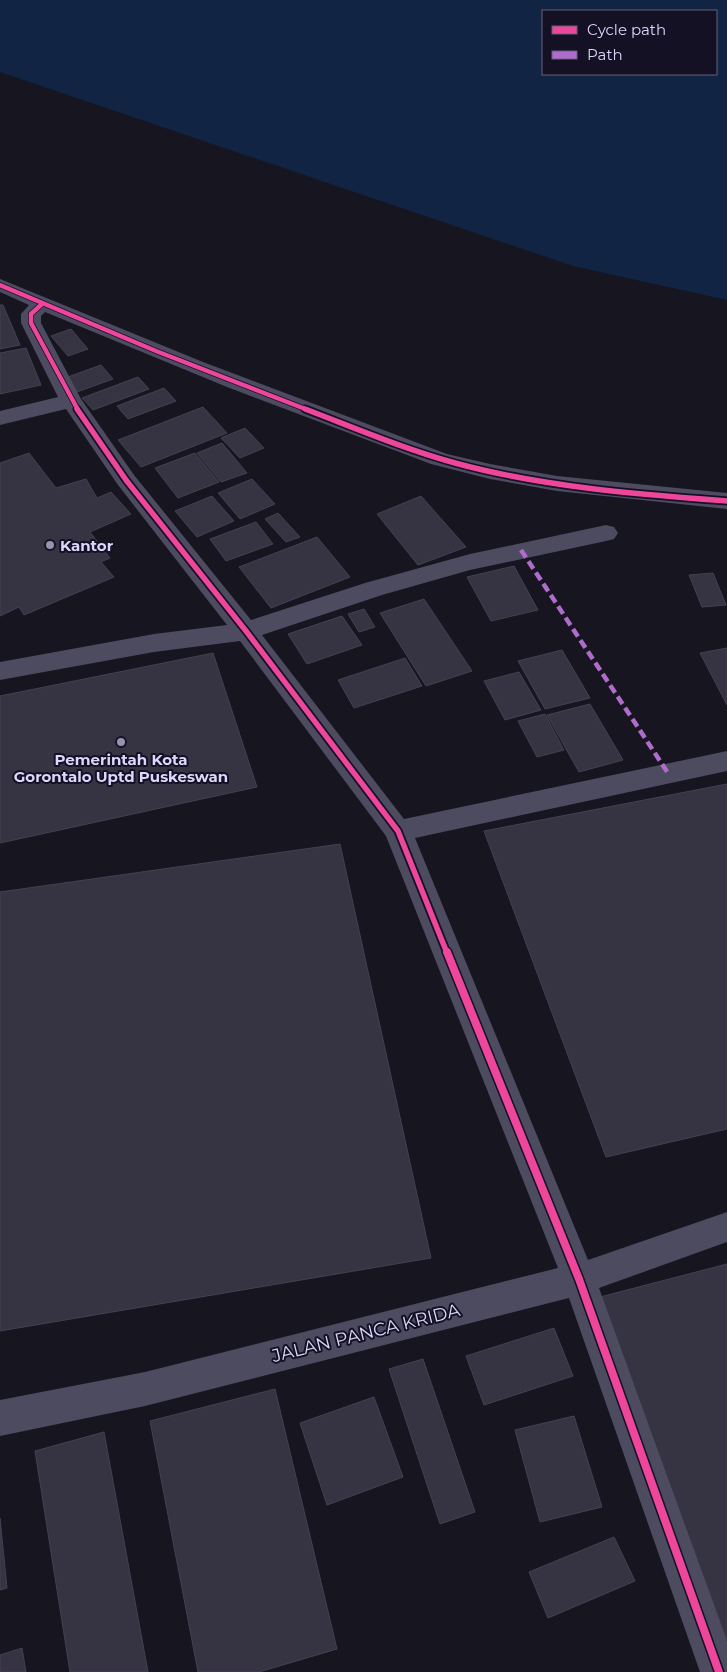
<svg xmlns="http://www.w3.org/2000/svg" width="727" height="1672" font-family="Montserrat,sans-serif">
  <style>
    .water { fill: #122443; fill-rule: evenodd }
    .building { fill: #363342; stroke: #444153 }
    .lines { fill: none; stroke-linecap: round; stroke-linejoin: round }
    .minor { fill: #4d4b60; fill-rule: evenodd }
    .quiet { stroke: #b06ccc; stroke-width: 4.5; stroke-dasharray: 9 4.5; stroke-linecap: butt }
    .cycleway-far2-casing { stroke: #141124; stroke-width: 6 }
    .cycleway-far1-casing { stroke: #141124; stroke-width: 9 }
    .cycleway-casing { stroke: #141124; stroke-width: 11 }
    .cycleway-far2 { stroke: #ed469a; stroke-width: 4.5 }
    .cycleway-far1 { stroke: #ed469a; stroke-width: 5.5 }
    .cycleway { stroke: #ed469a; stroke-width: 8 }
    .poi-dot { fill: #9793af; stroke: #141124; stroke-width: 2 }
    .labels { text-anchor: middle; dominant-baseline: central; stroke-width: 4; stroke-linejoin: round; paint-order: stroke }
    .poi-label { font-size: 15px; font-weight: bold; fill: #dcd7fc; stroke: #141124; text-anchor: start }
    .near-street-label { font-size: 18px; fill: #dcd7fc; stroke: #141124 }
  </style>
  <rect width="100%" height="100%" fill="#171520"/>
  <path class="water" d="M0,0H727V300L573,266L0,72ZM543,11H716V74H543Z"/>
  <g class="building">
    <path d="M0,305H3L20,345L0,349Z"/>
    <path d="M71,329L88,349L68,356L51,336Z"/>
    <path d="M26,348L41,385L0,394V353Z"/>
    <path d="M101,365L113,379L77,392L65,378Z"/>
    <path d="M138,377L149,389L93,410L82,398Z"/>
    <path d="M164,388L176,401L128,419L117,406Z"/>
    <path d="M203,407L227,433L141,467L118,440Z"/>
    <path d="M245,428L264,448L240,458L221,438Z"/>
    <path d="M222,443L247,473L221,482L197,453Z"/>
    <path d="M29,453L56,488L86,479L97,498L111,492L131,514L90,532L110,558L101,562L114,577L24,615L19,607L0,616V463Z"/>
    <path d="M195,453L219,482L178,498L155,468Z"/>
    <path d="M252,479L275,504L240,519L218,493Z"/>
    <path d="M212,496L234,521L197,537L175,511Z"/>
    <path d="M421,496L466,547L418,565L377,514Z"/>
    <path d="M278,513L300,537L286,542L265,519Z"/>
    <path d="M256,522L273,544L226,561L210,539Z"/>
    <path d="M317,537L350,577L271,608L239,567Z"/>
    <path d="M514,566L538,610L491,621L467,577Z"/>
    <path d="M713,573L726,605L702,607L689,575Z"/>
    <path d="M424,599L472,671L426,686L380,613Z"/>
    <path d="M364,609L375,627L359,632L348,614Z"/>
    <path d="M342,616L362,645L307,664L288,634Z"/>
    <path d="M727,648V705L700,653Z"/>
    <path d="M562,650L590,698L545,709L518,661Z"/>
    <path d="M213,653L257,787L0,843V696Z"/>
    <path d="M405,658L422,686L354,708L338,680Z"/>
    <path d="M519,672L541,710L505,720L484,681Z"/>
    <path d="M590,704L623,760L579,772L547,715Z"/>
    <path d="M545,714L564,750L537,757L518,721Z"/>
    <path d="M727,784V1129L606,1157L484,831Z"/>
    <path d="M340,844L431,1258L0,1331V892Z"/>
    <path d="M727,1264V1640L600,1297Z"/>
    <path d="M554,1328L573,1376L484,1405L466,1356Z"/>
    <path d="M423,1359L475,1512L440,1524L389,1369Z"/>
    <path d="M275,1389L337,1649L259,1672H198L150,1421Z"/>
    <path d="M374,1397L403,1477L327,1505L300,1423Z"/>
    <path d="M574,1416L602,1507L540,1522L515,1430Z"/>
    <path d="M104,1432L148,1672H70L35,1451Z"/>
    <path d="M0,1518L7,1588L0,1590Z"/>
    <path d="M614,1537L635,1581L548,1618L529,1572Z"/>
    <path d="M22,1648L26,1672H0V1655Z"/>
  </g>
  <g class="lines">
    <path class="minor" d="M0,279L203,362L447,454L490,464L557,476L727,493V509L557,491L490,479L431,464L227,387L45,312L41,316V323L81,399L134,475L251,620L365,583L470,554L606,525L614,527L618,533L614,539L606,541L470,570L382,595L262,635L404,819L727,751V771L415,838L588,1260L727,1212V1242L599,1288L727,1641V1672H700L569,1298L145,1406L0,1436V1400L145,1372L558,1268L386,836L240,641L154,652L0,680V662L154,634L227,625L118,485L66,409L0,425V411L58,397L21,323V314L29,305L0,292Z"/>
    <path class="quiet" d="M521,550L668,773"/>
    <g class="cycleway-far2-casing">
      <g id="cycleway-far2">
        <path d="M0,285L156,351L308,410"/>
        <path d="M42,304L31,314V323L78,410"/>
      </g>
    </g>
    <g class="cycleway-far1-casing">
      <g id="cycleway-far1">
        <path d="M77,409L126,480L246,631L398,831L447,953"/>
        <path d="M305,409C355,428 404,449 455,463C543,487 636,494 727,501"/>
      </g>
    </g>
    <g class="cycleway-casing">
      <path id="cycleway" d="M447,952L579,1279L719,1672"/>
    </g>
    <use href="#cycleway-far2" class="cycleway-far2"/>
    <use href="#cycleway-far1" class="cycleway-far1"/>
    <use href="#cycleway" class="cycleway"/>
  </g>
  <g class="poi-dot">
    <circle cx="50" cy="545" r="5"/>
    <circle cx="121" cy="742" r="5"/>
  </g>
  <g class="labels">
    <g class="poi-label">
      <text x="60" y="545">Kantor</text>
      <text x="121" y="759" text-anchor="middle">Pemerintah Kota<tspan x="121" dy="17">Gorontalo Uptd Puskeswan</tspan></text>
    </g>
    <g class="near-street-label">
      <text transform="translate(366 1333) rotate(-14)">JALAN PANCA KRIDA</text>
    </g>
  </g>
  <rect x="542" y="10" width="175" height="65" fill="#141124" stroke="#64607a"/>
  <rect x="552" y="26" width="25" height="8" fill="#ed469a" stroke="#64607a"/>
  <text x="587" y="35" font-size="15" fill="#dcd7fc">Cycle path</text>
  <rect x="552" y="51" width="25" height="8" fill="#b06ccc" stroke="#64607a"/>
  <text x="587" y="60" font-size="15" fill="#dcd7fc">Path</text>
</svg>
